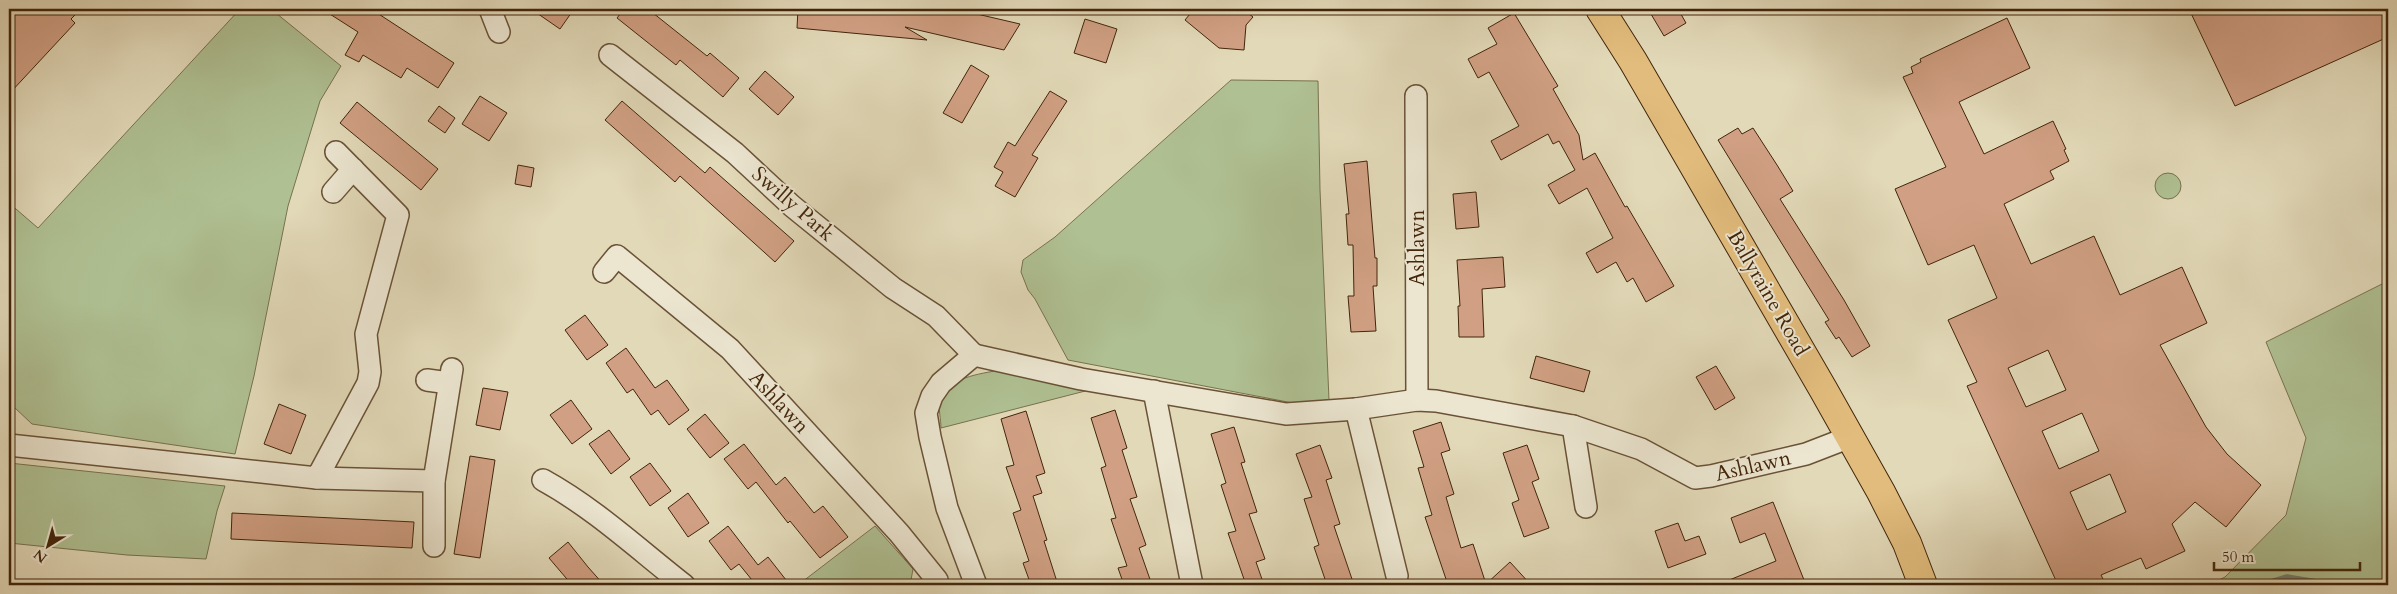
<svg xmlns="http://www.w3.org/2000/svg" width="2397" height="594" font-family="Cardo,serif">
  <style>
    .green { fill: #afc092; stroke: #78724e }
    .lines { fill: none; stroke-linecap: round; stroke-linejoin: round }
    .stream { stroke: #747e70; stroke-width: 5.5 }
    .building { fill: #d1a084; stroke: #42250a; fill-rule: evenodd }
    .minor-casing { stroke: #6a5236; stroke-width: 24 }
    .major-casing { stroke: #42250a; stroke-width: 30 }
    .minor { stroke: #ece6d1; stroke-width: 21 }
    .major { stroke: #e1bc7c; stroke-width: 28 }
    .labels { text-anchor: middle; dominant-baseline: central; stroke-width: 4; stroke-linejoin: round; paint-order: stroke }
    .street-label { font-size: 21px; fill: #42250a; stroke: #ece6d1 }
  </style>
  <rect width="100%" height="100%" fill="#e2d9b8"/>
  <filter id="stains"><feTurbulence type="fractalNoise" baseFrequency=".004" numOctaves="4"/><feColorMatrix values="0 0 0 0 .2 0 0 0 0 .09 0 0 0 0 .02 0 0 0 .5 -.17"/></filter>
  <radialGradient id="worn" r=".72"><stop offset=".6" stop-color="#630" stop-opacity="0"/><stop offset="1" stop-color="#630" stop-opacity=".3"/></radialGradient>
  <g class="green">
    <path d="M240,9H271L341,66L320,101L288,206L254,376L235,454L32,424L14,407H9V203L38,228Z"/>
    <path d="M1231,80L1318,81L1320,190L1329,400L1293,403L1068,360L1035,299L1028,290L1021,272L1023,260L1055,237Z"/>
    <circle cx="2168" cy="186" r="13"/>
    <path d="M2388,281V585H2209L2225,577L2286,515L2306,438L2266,342Z"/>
    <path d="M1000,370L1097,388L941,428C941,420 938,408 940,401C947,377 980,374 1000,370Z"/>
    <path d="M9,463L225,486L217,511L206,559L127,555L9,543Z"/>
    <path d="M875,526L913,569L911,580L906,584L798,585Z"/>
  </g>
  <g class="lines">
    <path class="stream" d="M2261,585L2287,577L2323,583L2327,585"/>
  </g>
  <g class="building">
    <path d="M9,9H81L71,19L75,23L9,94Z"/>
    <path d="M322,9H371L454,63L438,88L407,68L401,78L363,55L359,62L345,55L358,32Z"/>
    <path d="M531,9H574L560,29Z"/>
    <path d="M624,9H648L707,56L710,53L739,78L723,97L680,60L676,65L617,18Z"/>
    <path d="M798,9H926L977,14L1020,24L1004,50L905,27L927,40L797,28Z"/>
    <path d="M1194,9H1243L1253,17L1246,25L1244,50L1219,48L1185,20Z"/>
    <path d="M1648,9H1678L1686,23L1664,36Z"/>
    <path d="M2189,9H2388V37L2235,106Z"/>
    <path d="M1514,13L1558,86L1553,89L1579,135L1583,160L1595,153L1625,207L1627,206L1674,286L1646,302L1633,278L1627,282L1616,262L1597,273L1586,253L1613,238L1587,188L1559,204L1548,185L1575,170L1559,141L1553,144L1548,134L1501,160L1491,141L1519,126L1489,72L1478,78L1468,59L1497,44L1488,28Z"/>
    <path d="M2007,18L2030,68L1959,102L1984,154L2053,121L2066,149L2064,150L2069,161L2050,171L2054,179L2004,204L2031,264L2094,236L2120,295L2182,267L2207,323L2160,345L2206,427L2227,454L2261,485L2226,527L2195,502L2172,524L2185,551L2146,569L2141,558L2101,575L2106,585H2058L1967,386L1977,382L1948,320L1997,298L1974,245L1928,265L1895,189L1946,167L1903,77L1913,73L1911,67L1921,62L1920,59ZM2048,350L2066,390L2026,407L2008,368ZM2082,413L2099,451L2059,469L2042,431ZM2110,474L2126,512L2087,530L2070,492Z"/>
    <path d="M1085,19L1117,29L1106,63L1074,53Z"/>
    <path d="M971,65L989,76L962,123L943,113Z"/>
    <path d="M765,71L794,97L778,115L749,89Z"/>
    <path d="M1050,91L1067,101L1032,155L1038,158L1015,197L995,186L1003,172L994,167L1008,142L1015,146Z"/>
    <path d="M480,96L507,113L489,141L462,124Z"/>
    <path d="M622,101L705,173L710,167L794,241L775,262L680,176L675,182L605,120Z"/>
    <path d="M357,102L438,169L421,190L340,123Z"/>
    <path d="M439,106L455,118L445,133L428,121Z"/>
    <path d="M1738,128L1742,134L1753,128L1777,165L1793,191L1780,199L1844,300L1870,346L1852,357L1839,337L1836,339L1825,322L1829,320L1718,140Z"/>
    <path d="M1367,161L1375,258H1377V286H1373L1376,331L1351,332L1348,296H1354L1353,245H1348L1346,214H1349L1344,164Z"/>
    <path d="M518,165L534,168L531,187L515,184Z"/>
    <path d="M1476,192L1479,227L1456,229L1453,194Z"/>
    <path d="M1503,257L1505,287L1482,289L1484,337H1459L1458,306H1460L1457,260Z"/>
    <path d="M585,315L608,345L587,360L565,330Z"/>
    <path d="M626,348L655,388L667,380L689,410L669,425L658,410L651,415L633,389L627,393L606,363Z"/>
    <path d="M1536,356L1590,371L1584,392L1530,378Z"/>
    <path d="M1716,366L1735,398L1715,410L1696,377Z"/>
    <path d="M483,388L508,392L500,430L476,425Z"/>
    <path d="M571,400L592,429L572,444L550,415Z"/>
    <path d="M279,404L306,415L291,454L264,444Z"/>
    <path d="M1115,410L1127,448L1122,450L1137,497L1130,499L1146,545L1139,548L1152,585H1124L1118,568L1127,566L1111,519L1116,518L1101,468L1106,466L1091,418Z"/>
    <path d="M1026,411L1045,473L1036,476L1042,493L1033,496L1047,540L1044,541L1058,585H1031L1023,563L1029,561L1013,513L1021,510L1006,467L1014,465L1001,419Z"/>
    <path d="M705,414L729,443L710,458L687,429Z"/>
    <path d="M1441,422L1450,450L1441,453L1454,494L1446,497L1461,548L1473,544L1486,584L1510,562L1531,585H1448L1425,517L1432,515L1418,468L1424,467L1413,431Z"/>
    <path d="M1234,427L1245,462L1241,463L1257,512L1249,514L1265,559L1256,562L1264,585H1246L1228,533L1236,531L1221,485L1226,483L1211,434Z"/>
    <path d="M609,430L630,459L611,474L589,444Z"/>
    <path d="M744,444L776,485L785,477L814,513L823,506L848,537L820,558L790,521L788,523L756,482L748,489L724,459Z"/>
    <path d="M1320,445L1332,478L1326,480L1340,524L1334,526L1354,585H1327L1314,547L1319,545L1304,499L1312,497L1296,454Z"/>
    <path d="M1527,445L1539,479L1532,482L1549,528L1524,537L1512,503L1519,500L1503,453Z"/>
    <path d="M470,456L495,460L480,558L454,554Z"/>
    <path d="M650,463L671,491L650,506L630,477Z"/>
    <path d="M688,493L709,523L688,537L668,508Z"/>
    <path d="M1773,502L1806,585H1717L1776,561L1765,533L1740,543L1731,518Z"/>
    <path d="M232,513L414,522L412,548L231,539Z"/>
    <path d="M1678,523L1685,541L1699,536L1706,554L1668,568L1655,531Z"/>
    <path d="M728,526L758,565L768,557L790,585H756L739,564L731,570L709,541Z"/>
    <path d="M568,542L588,567L604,585H572L549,558Z"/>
  </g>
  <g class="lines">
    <g class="minor-casing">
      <g id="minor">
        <path d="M490,9L499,32"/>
        <path d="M610,55L735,153L792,206L893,288L936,316L974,355"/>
        <path d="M1416,96L1417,400"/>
        <path d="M333,192L353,169"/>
        <path d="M604,272L617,256L730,349L899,533L937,580"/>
        <path d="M974,355L1081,379L1286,414L1356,409L1417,400L1436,401L1573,426L1641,449L1695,478L1711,476L1806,454L1850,437"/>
        <path d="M974,355L941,383L932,396L926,413L930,437L947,508L976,585"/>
        <path d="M427,380L449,383"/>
        <path d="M1154,391L1192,585"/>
        <path d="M1356,409L1397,576"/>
        <path d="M1573,426L1586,507"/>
        <path d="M9,445L317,478L368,383L370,372L366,334L398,215L336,152"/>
        <path d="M317,478L434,481"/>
        <path d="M543,480C594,508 638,549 684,585"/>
        <path d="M434,546V481L452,369"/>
      </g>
    </g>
    <g class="major-casing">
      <path id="major" d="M1600,9L1633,61L1823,389L1881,492L1907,543L1923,585"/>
    </g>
    <use href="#minor" class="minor"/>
    <use href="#major" class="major"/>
  </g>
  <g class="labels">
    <g class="street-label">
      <text transform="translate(793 204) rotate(41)">Swilly Park</text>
      <text transform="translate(1417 248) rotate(-90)">Ashlawn</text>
      <text transform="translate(1768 293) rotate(60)">Ballyraine Road</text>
      <text transform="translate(779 402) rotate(47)">Ashlawn</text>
      <text transform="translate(1753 466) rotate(-13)">Ashlawn</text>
    </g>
  </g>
  <rect width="2397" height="594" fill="none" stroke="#e2d9b8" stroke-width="30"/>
  <rect x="10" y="10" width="2377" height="574" fill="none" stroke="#42250a" stroke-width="2.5"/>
  <rect x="15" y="15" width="2367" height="564" fill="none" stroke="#42250a"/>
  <g transform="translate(48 546) rotate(217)" stroke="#ece6d1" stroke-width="4" paint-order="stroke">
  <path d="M0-4L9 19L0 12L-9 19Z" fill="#42250a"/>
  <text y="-8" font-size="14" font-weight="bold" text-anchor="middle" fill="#42250a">N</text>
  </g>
  <path d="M2214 562v8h146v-8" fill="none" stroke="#42250a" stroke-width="2.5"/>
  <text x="2222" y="562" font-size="15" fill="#42250a" stroke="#ece6d1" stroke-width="4" paint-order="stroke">50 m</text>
  <rect width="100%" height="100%" filter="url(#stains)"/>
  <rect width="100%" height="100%" fill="url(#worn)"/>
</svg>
